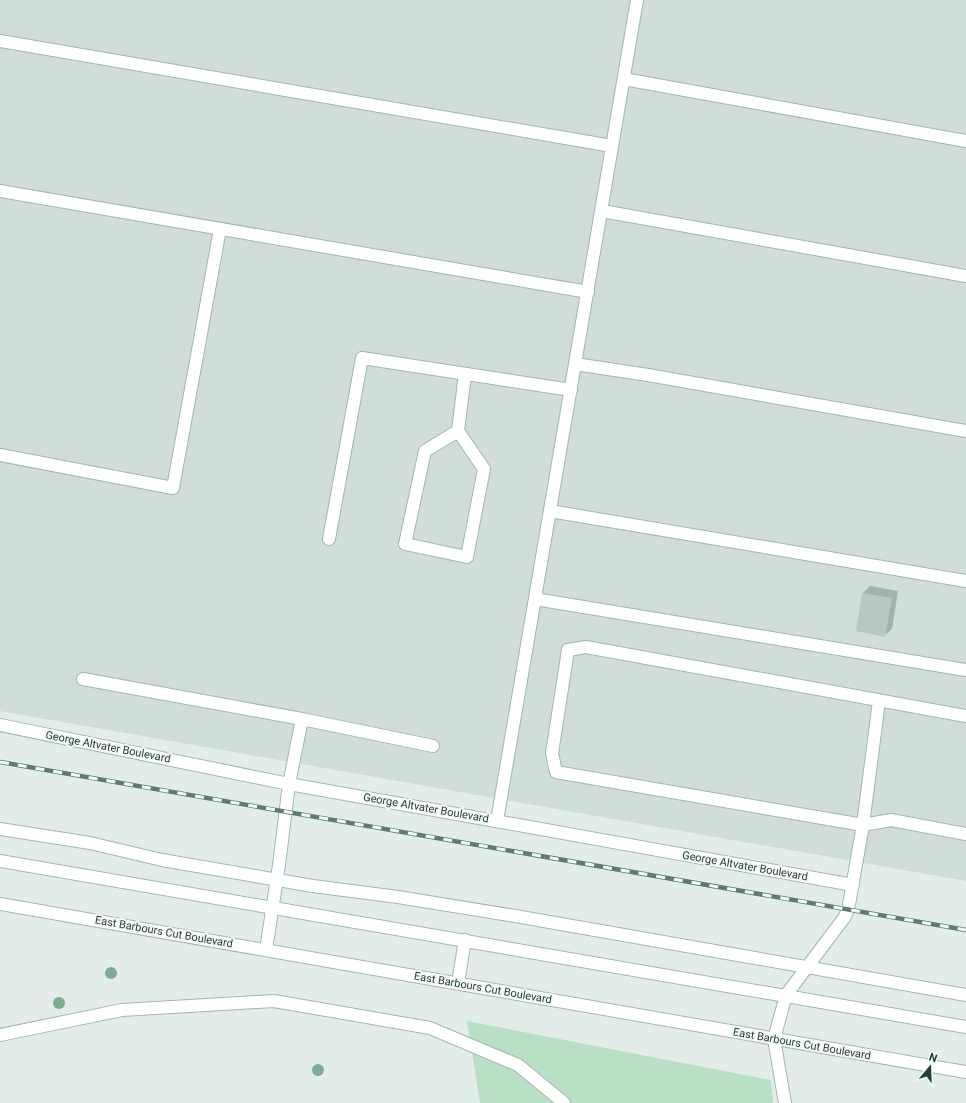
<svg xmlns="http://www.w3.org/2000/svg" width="966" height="1103" font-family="Roboto,sans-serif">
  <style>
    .built { fill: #d0ddd8 }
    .green { fill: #b9e0c5 }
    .shadow { fill: #0003 }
    .building { fill: #b7c8c2 }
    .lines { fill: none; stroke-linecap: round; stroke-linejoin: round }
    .minor-casing { stroke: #a4b6b1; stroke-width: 14 }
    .minor { stroke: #fff; stroke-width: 12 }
    .rail-casing { stroke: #5b7b74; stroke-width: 4.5 }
    .rail { stroke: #f3f9f6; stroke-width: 3; stroke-dasharray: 9; stroke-linecap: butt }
    .tree { fill: #7cad92 }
    .labels { text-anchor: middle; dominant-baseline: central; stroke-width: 4; stroke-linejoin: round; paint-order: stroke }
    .street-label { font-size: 11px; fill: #204039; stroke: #f3f9f6 }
  </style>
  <rect width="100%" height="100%" fill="#e2ede9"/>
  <path class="built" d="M0,0H966V881L0,711Z"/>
  <path class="green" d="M467,1021L771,1080L773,1103H480Z"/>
  <path class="shadow" d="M870,586L898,591L892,629L885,635L857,631L863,593Z"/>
  <path class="building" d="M862,593L892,598L885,637L856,631Z"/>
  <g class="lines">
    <g class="minor-casing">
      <g id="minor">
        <path d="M0,41L612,146"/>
        <path d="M624,79L966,141"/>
        <path d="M0,191L588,292"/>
        <path d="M602,211L966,276"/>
        <path d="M575,364L648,375L966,431"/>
        <path d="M458,431L484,469L467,557L405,544L425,451L458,431L465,374"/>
        <path d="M0,455L173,488L220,229"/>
        <path d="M550,511L966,581"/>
        <path d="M329,539L362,358L571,390"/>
        <path d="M535,599L966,670"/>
        <path d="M83,679L302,719L289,784L279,865L266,950"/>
        <path d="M966,716L586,647L568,650L552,753L556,772L863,825L891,820L966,834"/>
        <path d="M302,719L433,746"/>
        <path d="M0,725L289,784L853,885"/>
        <path d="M497,821L637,0"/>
        <path d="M0,829L90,843L162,860L313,886L398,897L521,917L966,995"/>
        <path d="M0,861L966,1027"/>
        <path d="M0,904C322,959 644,1017 966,1072"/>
        <path d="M458,983L465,940"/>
        <path d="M0,1035L122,1010L274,1001L430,1028L518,1065L564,1103"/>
        <path d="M785,1103L774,1039L786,995L844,918L848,910L863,825L879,701"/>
      </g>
    </g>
    <use href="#minor" class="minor"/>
    <g class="rail-casing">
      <path id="rail" d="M0,762L966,930"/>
    </g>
    <use href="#rail" class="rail"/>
  </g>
  <g class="tree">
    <circle cx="111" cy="973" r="6"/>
    <circle cx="59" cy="1003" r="6"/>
    <circle cx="318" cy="1070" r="6"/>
  </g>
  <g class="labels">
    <g class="street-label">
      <text transform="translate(108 747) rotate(11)">George Altvater Boulevard</text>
      <text transform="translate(426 808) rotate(10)">George Altvater Boulevard</text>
      <text transform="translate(745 866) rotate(10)">George Altvater Boulevard</text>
      <text transform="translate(164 932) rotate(10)">East Barbours Cut Boulevard</text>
      <text transform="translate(483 988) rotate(10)">East Barbours Cut Boulevard</text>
      <text transform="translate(802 1044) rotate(10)">East Barbours Cut Boulevard</text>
    </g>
  </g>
  <g transform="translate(930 1067) rotate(19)" stroke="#f3f9f6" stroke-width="3" paint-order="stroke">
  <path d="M0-3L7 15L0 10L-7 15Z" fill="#204039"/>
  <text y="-6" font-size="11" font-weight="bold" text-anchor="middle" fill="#204039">N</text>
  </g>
</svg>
